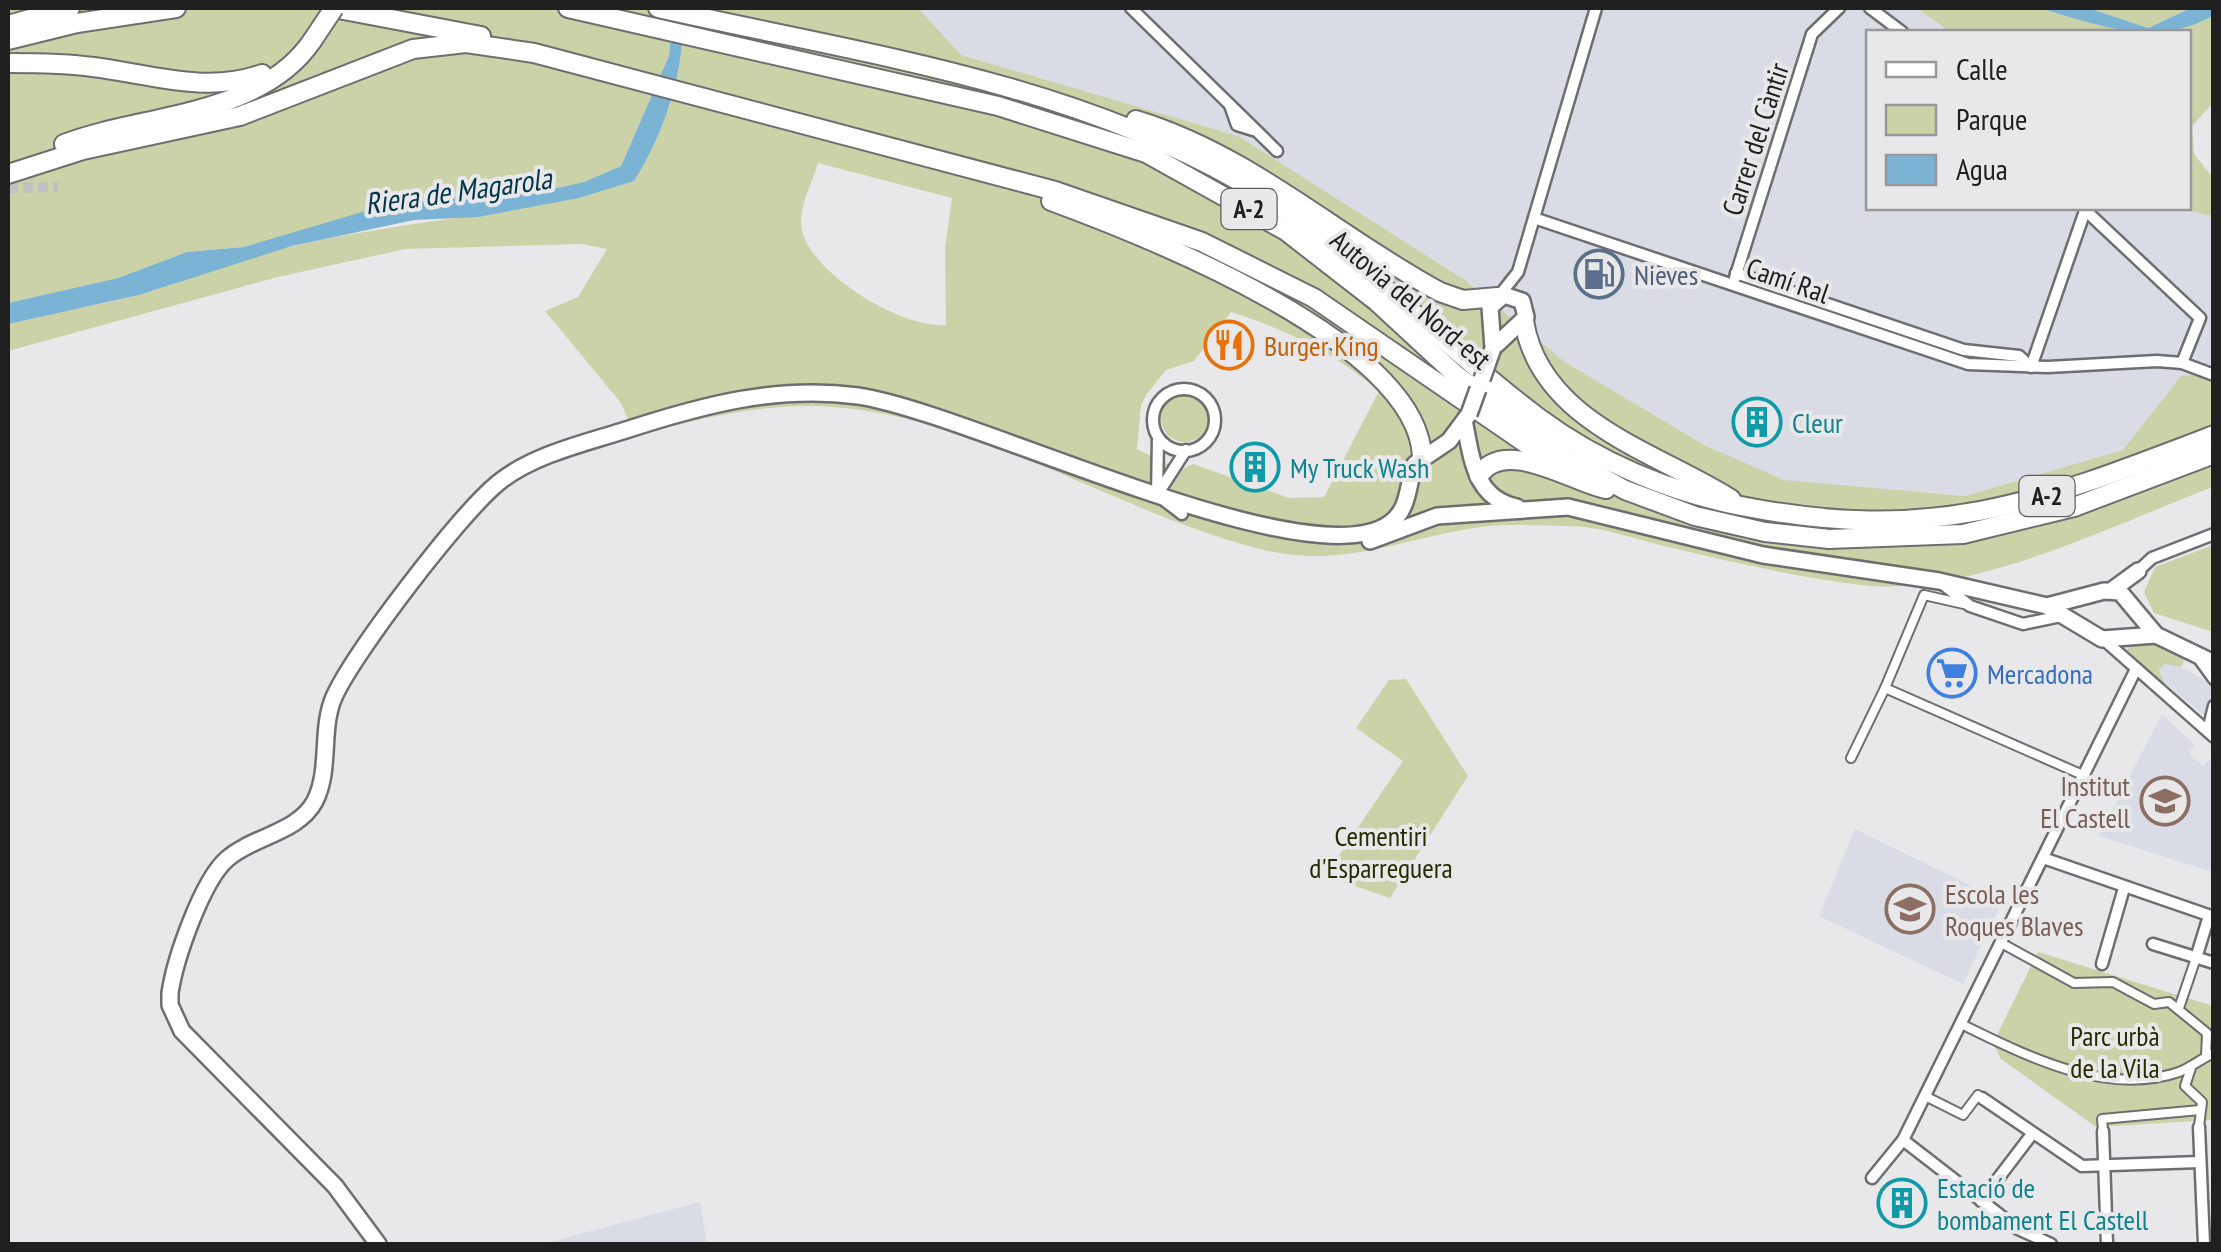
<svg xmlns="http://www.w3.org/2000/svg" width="2221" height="1252" font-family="'PT Sans Narrow',sans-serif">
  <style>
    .built { fill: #d9dce5 }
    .green { fill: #ccd2a7; fill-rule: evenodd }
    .water { fill: #7bb3d4 }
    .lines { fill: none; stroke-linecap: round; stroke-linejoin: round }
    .minor-tunnel { stroke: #c0c0c2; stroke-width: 10; stroke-dasharray: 10 5; stroke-linecap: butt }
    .pedestrian-casing { stroke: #6d6e6f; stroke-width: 12 }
    .minor-casing { stroke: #6d6e6f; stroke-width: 15 }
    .secondary-casing { stroke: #6d6e6f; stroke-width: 20 }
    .motorway-casing { stroke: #6d6e6f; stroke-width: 22 }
    .pedestrian { stroke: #fff; stroke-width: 8 }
    .minor { stroke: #fff; stroke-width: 10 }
    .secondary { stroke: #fff; stroke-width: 15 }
    .motorway { stroke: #fff; stroke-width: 18 }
    .secondary-bridge-casing { stroke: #6d6e6f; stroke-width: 20; stroke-linecap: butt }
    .motorway-bridge-casing { stroke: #6d6e6f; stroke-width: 22; stroke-linecap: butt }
    .secondary-bridge { stroke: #fff; stroke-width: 15 }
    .motorway-bridge { stroke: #fff; stroke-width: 18 }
    .labels { text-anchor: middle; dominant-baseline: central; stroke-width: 8; stroke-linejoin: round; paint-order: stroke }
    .shield { fill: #e8e8ea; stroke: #5c5c5d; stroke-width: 2.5 }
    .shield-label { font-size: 25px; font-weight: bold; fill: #202021 }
    .street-label { font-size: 28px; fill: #202021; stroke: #e8e8ea }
    .service-label { font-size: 28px; fill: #4e5e75; stroke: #e8e8ea; text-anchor: start }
    .food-label { font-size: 28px; fill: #c56008; stroke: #e8e8ea; text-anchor: start }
    .culture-label { font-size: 28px; fill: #0d838f; stroke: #e8e8ea; text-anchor: start }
    .shop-label { font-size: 28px; fill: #366cbe; stroke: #e8e8ea; text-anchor: start }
    .education-label { font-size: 28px; fill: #785e54; stroke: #e8e8ea; text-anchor: end }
    .park-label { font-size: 28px; fill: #292c00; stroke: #e8e8ea }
    .water-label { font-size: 30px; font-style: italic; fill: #02344b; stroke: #e8e8ea }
  </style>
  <rect width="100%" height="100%" fill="#e8e8ea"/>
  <g class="built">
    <path d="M918,8H1917L1950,32H1868V208H2177L2213,216V373L2181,376L2123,450L1965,496L1784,481L1706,446L1565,362L1465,280L1238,136L961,55Z"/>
    <path d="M2164,664L2181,667L2213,685L2207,718L2161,679L2159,671Z"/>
    <path d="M2162,714L2195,745L2189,753L2203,766L2210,759L2213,762V872L2099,836Z"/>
    <path d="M1855,829L2002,901L1963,984L1819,916Z"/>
    <path d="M700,1202L707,1244H542Z"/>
  </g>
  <g class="green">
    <path d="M8,8H674L669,56L621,166L584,182L539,192L244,247L187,252L118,278L8,303Z"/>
    <path d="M685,8H918L961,55L1238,136L1465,280L1565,362L1706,446L1784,480L1965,496L2123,450L2181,376L2213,373V487C2112,525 1969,598 1861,585C1796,577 1732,562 1668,547C1635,539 1598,525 1564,526C1537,526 1508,523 1482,527C1398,538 1344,571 1256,548C1108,509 970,410 813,406C753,405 693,421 635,435L621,403L545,311L578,297L607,249L582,244L405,249L278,277L8,351V324L18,319C60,311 104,305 145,293C196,278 247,256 298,245C410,219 524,216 634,181C665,120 683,76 685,8ZM818,163L952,198L945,248L946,325C903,329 813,275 802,231C797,210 812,183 818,163ZM1231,312C1287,330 1334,352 1379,391L1324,497L1289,498L1193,464L1180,470L1137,449L1141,405L1146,395L1166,370L1194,361Z"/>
    <path d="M1917,8H2039L2124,32H1950Z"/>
    <path d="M2088,8H2191L2148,28Z"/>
    <path d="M2213,15V103L2192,126L2194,154L2213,178V216L2177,208H2188V32H2171Z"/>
    <circle cx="1185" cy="418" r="24"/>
    <path d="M2213,545V632L2154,613L2144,592L2155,567Z"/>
    <path d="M2145,638L2181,654L2184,661L2181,667L2164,664L2159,670L2166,686L2127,650L2133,640Z"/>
    <path d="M1406,679L1468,776L1390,898L1325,876L1403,761L1356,728L1389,680Z"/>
    <path d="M2038,952L2213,1006V1120L2096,1127L2001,1059L1993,1043Z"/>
  </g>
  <g class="water">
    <path d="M674,8H685C683,70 668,127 634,181L579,198L478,217L414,220L292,246L139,295L8,324V303L118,278L187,252L244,247L389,204L539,192L584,182L621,166L669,56Z"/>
    <path d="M2039,8H2088L2148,28L2191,8H2213L2214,15C2156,49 2098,25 2039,8Z"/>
  </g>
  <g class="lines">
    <path class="minor-tunnel" d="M8,188L58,187"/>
    <g class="pedestrian-casing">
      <g id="pedestrian">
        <path d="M1968,605L1924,595L1885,688L2085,776"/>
        <path d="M1851,758L1885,688"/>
        <path d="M2003,944L2074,983L2113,982L2154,1004L2169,1002L2207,1033L2206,1056"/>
        <path d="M2179,1008L2196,958"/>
        <path d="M1963,1025C2027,1056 2106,1097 2179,1072C2192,1067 2202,1058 2214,1053"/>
        <path d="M2191,1068L2185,1086L2202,1102L2199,1127"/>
        <path d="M1927,1097L1963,1115L1978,1095L1982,1098"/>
        <path d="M2103,1131L2102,1119L2200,1110"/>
      </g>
    </g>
    <g class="minor-casing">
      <g id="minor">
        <path d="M1131,8L1277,151"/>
        <path d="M1870,8L1902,32"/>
        <path d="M1230,105L1237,125L1253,130"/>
        <path d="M2084,209L2200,318L2182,363"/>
        <path d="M1534,218L1968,364L2048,367L2157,361L2182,363L2214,375"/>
        <path d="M1736,273L1964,350L2019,356L2031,367L2085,211"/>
        <path d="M1735,278L1812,34L1839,8"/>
        <path d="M1499,296L1518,272L1596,8"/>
        <circle cx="1184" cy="420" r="31"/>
        <path d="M1157,495L1158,438"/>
        <path d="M1157,495L1186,450"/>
        <path d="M1165,501L1182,514"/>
        <path d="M2138,571L2152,558L2214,534"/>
        <path d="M1944,585L1970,606L2023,624L2061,616"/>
        <path d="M2103,639L2214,737"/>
        <path d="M2198,657L2214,679"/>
        <path d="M2208,731L2214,706"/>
        <path d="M2046,859L2214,917"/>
        <path d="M2153,944L2214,963"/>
        <path d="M2196,958L2209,916"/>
        <path d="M2102,964L2124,888"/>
        <path d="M1982,1098L2082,1166L2200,1162"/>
        <path d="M2199,1127L2204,1244"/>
        <path d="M2103,1131L2107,1244"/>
        <path d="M1903,1140L2136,669"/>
        <path d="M1872,1178L1903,1140L2018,1229L2051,1244"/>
        <path d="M1981,1201L2032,1134"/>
      </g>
    </g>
    <g class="secondary-casing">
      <g id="secondary">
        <path d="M1504,295L1522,301L1526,317L1493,348L1490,307Z"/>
        <path d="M1465,425C1472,461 1476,499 1517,507"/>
        <path d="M1370,541L1437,516L1568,507L1763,555L1939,581L2047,606L2102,639L2156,635"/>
        <path d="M2112,590L2138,571"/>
        <path d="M2047,606L2104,591L2120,592L2156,635L2214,663"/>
        <path d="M378,1244L335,1186L182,1031L170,1005V993C175,959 202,881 227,859C253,836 298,833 315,801C331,769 320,729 334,697C355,651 460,514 498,483C532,455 585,443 626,430C703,405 777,385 858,396C969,412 1308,582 1390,523C1410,509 1407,484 1415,464L1449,441L1469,414"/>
      </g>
    </g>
    <g class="motorway-casing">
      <g id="motorway">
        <path d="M333,8L481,36"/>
        <path d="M568,8L998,106L1146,153L1286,231L1376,301L1456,375L1564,456L1625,490L1695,516L1765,532L1829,539L1963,534L2074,507L2214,454"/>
        <path d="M658,8C853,52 1061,80 1237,180C1350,244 1436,341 1539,418C1598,462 1670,492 1741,506C1934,544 2037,503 2214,435"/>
        <path d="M8,25L70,8"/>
        <path d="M8,40L77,23L176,8"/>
        <path d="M8,63C36,63 65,63 93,67C149,74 206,94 262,74"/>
        <path d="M1136,120C1251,155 1336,236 1440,292L1463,300L1497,297"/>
        <path d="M64,144C142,114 260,117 312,41"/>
        <path d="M8,174L83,150L240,116L413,49L466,43L534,53L1055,191L1202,242L1314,298L1550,460"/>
        <path d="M1051,201C1146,236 1417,342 1422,456"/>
        <path d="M1524,321C1540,422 1657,452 1731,499"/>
        <path d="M1479,476C1503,436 1572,482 1606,489"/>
      </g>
    </g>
    <use href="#pedestrian" class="pedestrian"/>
    <use href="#minor" class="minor"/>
    <use href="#secondary" class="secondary"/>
    <use href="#motorway" class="motorway"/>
    <g class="secondary-bridge-casing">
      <g id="secondary-bridge">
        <path d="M1482,379L1493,348"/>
        <path d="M1469,414L1478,389"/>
      </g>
    </g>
    <g class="motorway-bridge-casing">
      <path id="motorway-bridge" d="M312,41L334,8"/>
    </g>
    <use href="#secondary-bridge" class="secondary-bridge"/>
    <use href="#motorway-bridge" class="motorway-bridge"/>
  </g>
  <defs>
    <g id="fuel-ring" transform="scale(2.5)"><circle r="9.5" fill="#e8e8ea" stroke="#5c6f8a" stroke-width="1.5"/><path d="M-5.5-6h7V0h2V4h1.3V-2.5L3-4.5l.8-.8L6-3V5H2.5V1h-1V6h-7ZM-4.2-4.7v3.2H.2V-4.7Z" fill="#5c6f8a"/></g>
    <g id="restaurant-ring" transform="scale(2.5)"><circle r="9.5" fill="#e8e8ea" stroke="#e8710a" stroke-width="1.5"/><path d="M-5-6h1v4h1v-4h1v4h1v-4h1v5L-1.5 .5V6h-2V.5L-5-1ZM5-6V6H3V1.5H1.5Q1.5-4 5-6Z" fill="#e8710a"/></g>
    <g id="building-ring" transform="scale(2.5)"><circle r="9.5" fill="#e8e8ea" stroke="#0f9aa8" stroke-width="1.5"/><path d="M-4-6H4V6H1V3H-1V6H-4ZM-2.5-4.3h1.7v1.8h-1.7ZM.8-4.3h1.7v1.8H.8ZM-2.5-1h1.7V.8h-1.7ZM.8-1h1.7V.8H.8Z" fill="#0f9aa8"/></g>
    <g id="supermarket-ring" transform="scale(2.5)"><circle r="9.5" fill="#e8e8ea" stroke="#3f7fe0" stroke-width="1.5"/><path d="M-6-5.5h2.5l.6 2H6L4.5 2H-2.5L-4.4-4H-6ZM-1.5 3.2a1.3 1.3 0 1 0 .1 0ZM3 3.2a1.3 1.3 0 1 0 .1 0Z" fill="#3f7fe0"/></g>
    <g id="school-ring" transform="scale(2.5)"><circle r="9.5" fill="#e8e8ea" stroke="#8d6e63" stroke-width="1.5"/><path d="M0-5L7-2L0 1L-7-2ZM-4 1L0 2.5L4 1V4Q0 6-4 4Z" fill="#8d6e63"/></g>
  </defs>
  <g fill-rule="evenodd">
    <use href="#fuel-ring" x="1599" y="274"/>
    <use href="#restaurant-ring" x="1229" y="345"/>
    <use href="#building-ring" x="1757" y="422"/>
    <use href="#building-ring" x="1255" y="467"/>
    <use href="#supermarket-ring" x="1952" y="673"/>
    <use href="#school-ring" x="2165" y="801"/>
    <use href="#school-ring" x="1910" y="909"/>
    <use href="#building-ring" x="1902" y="1203"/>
  </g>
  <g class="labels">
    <g class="shield">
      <rect x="1221.5" y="189" width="55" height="40" rx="8"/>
      <rect x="2019.5" y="476" width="55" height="40" rx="8"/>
    </g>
    <g class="shield-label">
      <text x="1249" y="209">A-2</text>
      <text x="2047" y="496">A-2</text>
    </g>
    <g class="street-label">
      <text transform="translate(1755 139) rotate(-72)">Carrer del Càntir</text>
      <text transform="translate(1788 280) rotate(19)">Camí Ral</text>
      <text transform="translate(1411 299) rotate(40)">Autovia del Nord-est</text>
    </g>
    <g class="service-label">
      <text x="1634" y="274">Nieves</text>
    </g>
    <g class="food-label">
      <text x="1264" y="345">Burger King</text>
    </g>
    <g class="culture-label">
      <text x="1792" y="422">Cleur</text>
      <text x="1290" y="467">My Truck Wash</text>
      <text x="1937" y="1187">Estació de<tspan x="1937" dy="32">bombament El Castell</tspan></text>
    </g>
    <g class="shop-label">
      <text x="1987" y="673">Mercadona</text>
    </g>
    <g class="education-label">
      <text x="2130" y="785">Institut<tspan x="2130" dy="32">El Castell</tspan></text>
      <text x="1945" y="893" text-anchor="start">Escola les<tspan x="1945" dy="32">Roques Blaves</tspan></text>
    </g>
    <g class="park-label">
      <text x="1381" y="835">Cementiri<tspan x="1381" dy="32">d'Esparreguera</tspan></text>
      <text x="2115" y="1035">Parc urbà<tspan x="2115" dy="32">de la Vila</tspan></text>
    </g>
    <g class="water-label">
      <text transform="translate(458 190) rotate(-8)">Riera de Magarola</text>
    </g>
  </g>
  <rect width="2221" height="1252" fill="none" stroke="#202021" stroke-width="20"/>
  <rect x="1866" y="30" width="325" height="180" fill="#e8e8ea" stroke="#98989a" stroke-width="2.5"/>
  <rect x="1886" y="62" width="50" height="15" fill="#ffffff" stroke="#98989a" stroke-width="2.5"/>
  <text x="1956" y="80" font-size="30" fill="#202021">Calle</text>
  <rect x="1886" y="105" width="50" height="30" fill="#ccd2a7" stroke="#98989a" stroke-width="2.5"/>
  <text x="1956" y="130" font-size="30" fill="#202021">Parque</text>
  <rect x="1886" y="155" width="50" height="30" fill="#7bb3d4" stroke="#98989a" stroke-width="2.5"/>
  <text x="1956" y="180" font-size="30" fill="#202021">Agua</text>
</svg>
